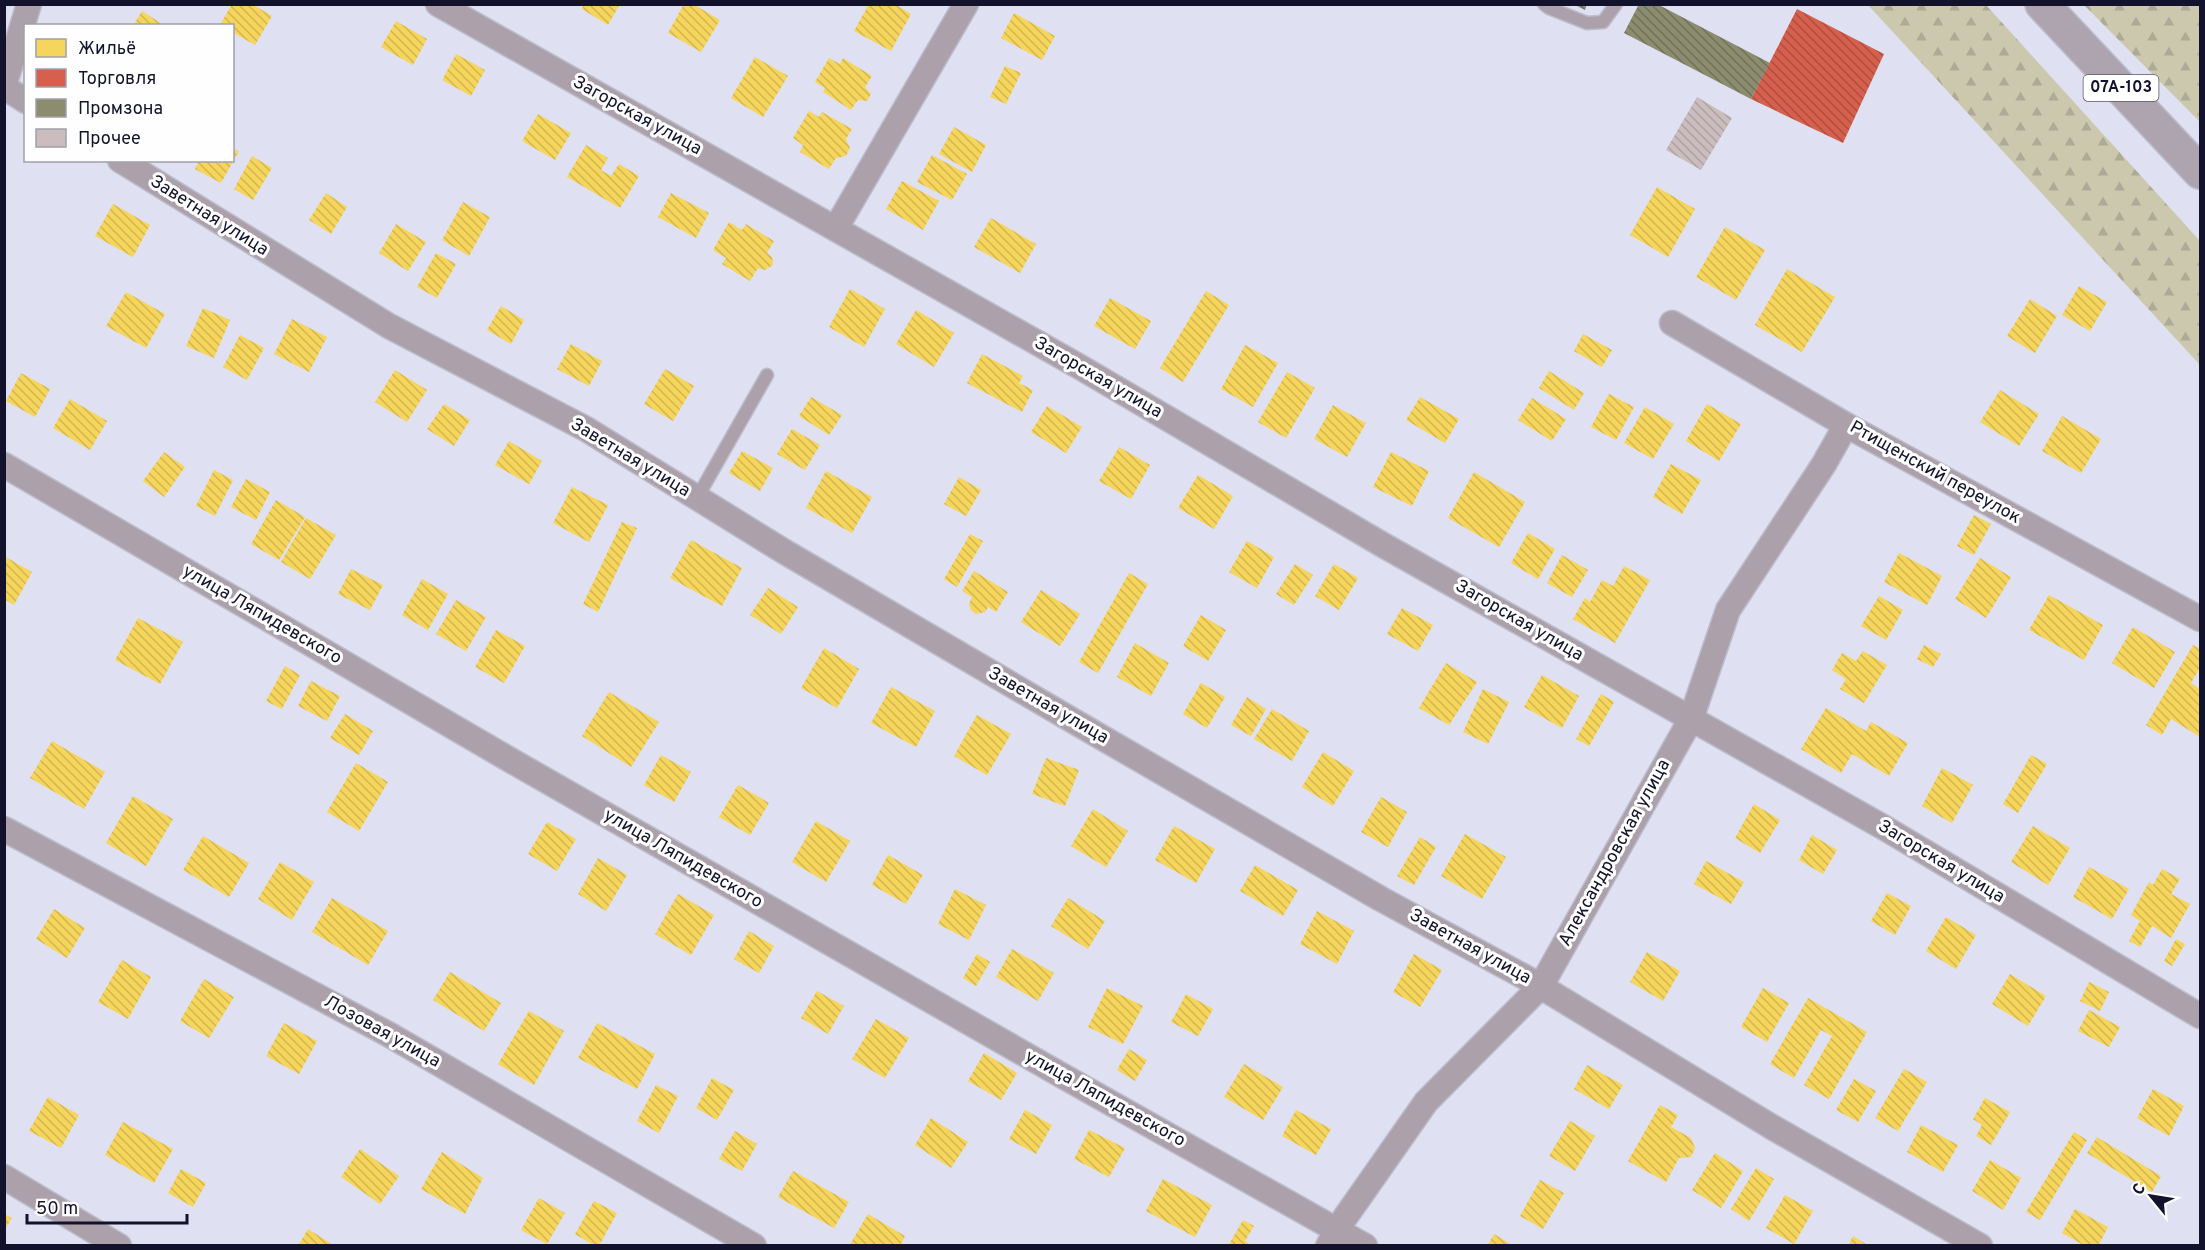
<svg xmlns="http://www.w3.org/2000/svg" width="2205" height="1250" font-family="Overpass,sans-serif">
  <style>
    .forest { fill: url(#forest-firs) }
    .homes { fill: url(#homes-back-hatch) }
    .shops { fill: url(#shops-back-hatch) }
    .industry { fill: url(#industry-back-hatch) }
    .building { fill: url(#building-back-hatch) }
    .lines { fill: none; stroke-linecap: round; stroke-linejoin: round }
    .service-casing { stroke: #bcbdcc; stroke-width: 15 }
    .minor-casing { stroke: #bcbdcc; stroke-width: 27 }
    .primary-casing { stroke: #bcbdcc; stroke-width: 36 }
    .service { stroke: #aca1aa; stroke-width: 12 }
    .minor { stroke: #aca1aa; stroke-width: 24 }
    .primary { stroke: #ada4b0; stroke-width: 33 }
    .labels { text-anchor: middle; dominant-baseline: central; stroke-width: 6; stroke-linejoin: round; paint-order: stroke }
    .shield { fill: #fefefe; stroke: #59596b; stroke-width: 1.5 }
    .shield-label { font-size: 16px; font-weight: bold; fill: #12122c }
    .street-label { font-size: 18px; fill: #12122c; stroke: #fefefe }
  </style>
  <defs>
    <pattern id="forest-firs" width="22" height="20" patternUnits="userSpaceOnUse" patternTransform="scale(1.5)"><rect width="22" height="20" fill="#cbc8ae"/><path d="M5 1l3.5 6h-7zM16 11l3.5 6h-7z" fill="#adab96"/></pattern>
    <pattern id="homes-back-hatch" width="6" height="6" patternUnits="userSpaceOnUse" patternTransform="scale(1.5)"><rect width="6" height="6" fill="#f6d55c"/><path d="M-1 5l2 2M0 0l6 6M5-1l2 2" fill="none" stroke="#d2b650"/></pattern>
    <pattern id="shops-back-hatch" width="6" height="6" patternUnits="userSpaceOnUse" patternTransform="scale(1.5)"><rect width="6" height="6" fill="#d6604d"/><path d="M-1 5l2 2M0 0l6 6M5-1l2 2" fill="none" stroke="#ac4e40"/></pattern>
    <pattern id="industry-back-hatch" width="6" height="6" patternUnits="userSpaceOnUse" patternTransform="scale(1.5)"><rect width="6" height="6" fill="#8c8c6e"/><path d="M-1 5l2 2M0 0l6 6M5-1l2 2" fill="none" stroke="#71715b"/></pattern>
    <pattern id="building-back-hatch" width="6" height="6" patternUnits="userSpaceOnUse" patternTransform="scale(1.5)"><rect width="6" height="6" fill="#cbbdbe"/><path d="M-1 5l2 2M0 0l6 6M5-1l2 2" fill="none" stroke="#ada1a3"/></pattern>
  </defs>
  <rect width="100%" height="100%" fill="#dfe0f1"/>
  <g class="forest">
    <path d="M1868,5H1986L2200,241V365Z"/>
    <path d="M2084,5H2200V122Z"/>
  </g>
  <g class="homes">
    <path d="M232,4H252L272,16L255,45L232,32V26L220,25Z"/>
    <path d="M584,4H620L608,25L582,9Z"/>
    <path d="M684,4H693L720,20L701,52L668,33Z"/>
    <path d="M869,4H895L911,14L891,51L854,31Z"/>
    <path d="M142,11L165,26H133Z"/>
    <path d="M1014,13L1055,36L1042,60L1001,38Z"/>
    <path d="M396,21L427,39L413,65L381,47Z"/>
    <path d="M456,54L485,70L471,96L442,80Z"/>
    <path d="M755,57L788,76L763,117L731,98Z"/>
    <path d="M829,58L840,64L843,58L872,76L865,87L871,94L867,101L858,100L851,110L823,92L825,88L815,82Z"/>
    <path d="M1005,66L1021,73L1006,104L990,97Z"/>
    <path d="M809,111L819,117L822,112L852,129L846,139L850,148L846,156L836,158L829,169L800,152L803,145L793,138Z"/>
    <path d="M538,114L571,133L555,160L522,141Z"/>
    <path d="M954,127L986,145L972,172L939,154Z"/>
    <path d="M586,145L608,158L601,170L611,176L619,164L639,176L620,208L567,177Z"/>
    <path d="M232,148L239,151L221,183L195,169L199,160H232Z"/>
    <path d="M932,155L967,174L952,200L917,182Z"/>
    <path d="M252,156L272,168L253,200L234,189Z"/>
    <path d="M902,181L939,201L923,230L886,209Z"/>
    <path d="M1657,187L1695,209L1668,257L1630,235Z"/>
    <path d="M326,193L347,207L331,234L309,220Z"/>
    <path d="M671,193L709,213L696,238L658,217Z"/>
    <path d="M463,202L490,217L469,256L442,240Z"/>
    <path d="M113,204L150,225L133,257L95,236Z"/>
    <path d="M991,218L1036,244L1020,273L974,247Z"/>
    <path d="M729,222L742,230L746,224L774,241L767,253L772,257L773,265L765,270L758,268L750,281L722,264L726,258L713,250Z"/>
    <path d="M396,224L426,242L408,271L379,253Z"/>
    <path d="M1725,227L1765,250L1736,300L1696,277Z"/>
    <path d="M436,253L456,264L437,298L417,287Z"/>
    <path d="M1787,269L1835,297L1802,352L1755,325Z"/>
    <path d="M2079,286L2107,302L2090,331L2062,315Z"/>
    <path d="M850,289L885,309L864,347L829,327Z"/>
    <path d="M1206,291L1229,305L1183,382L1160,368Z"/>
    <path d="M126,292L165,314L146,348L106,326Z"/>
    <path d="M1110,298L1151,321L1135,349L1094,326Z"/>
    <path d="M2030,299L2057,316L2035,353L2007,336Z"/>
    <path d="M501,306L524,320L511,344L487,330Z"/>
    <path d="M203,308L230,320L214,358L186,346Z"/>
    <path d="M916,310L954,333L934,367L896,344Z"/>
    <path d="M292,319L327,337L309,372L274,354Z"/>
    <path d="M1583,334L1612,350L1602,367L1574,351Z"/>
    <path d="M240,335L264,348L247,380L223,367Z"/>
    <path d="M571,344L602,361L589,386L557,369Z"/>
    <path d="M1245,345L1278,363L1253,407L1221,389Z"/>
    <path d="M982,354L1023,376L1019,383L1033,390L1022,412L967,383Z"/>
    <path d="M665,369L694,386L673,421L644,404Z"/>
    <path d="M395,370L427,390L407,422L375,402Z"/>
    <path d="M1549,371L1584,393L1574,410L1539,388Z"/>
    <path d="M1287,372L1315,388L1286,438L1258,422Z"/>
    <path d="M21,373L50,389L35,417L6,401Z"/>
    <path d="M2000,390L2039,414L2019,446L1980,422Z"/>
    <path d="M1609,394L1634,407L1616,440L1591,427Z"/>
    <path d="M811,397L842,415L829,435L799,416Z"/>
    <path d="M1420,397L1459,419L1445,443L1406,420Z"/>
    <path d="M1532,398L1566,419L1552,441L1518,420Z"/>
    <path d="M70,399L107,421L90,450L53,428Z"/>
    <path d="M444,404L470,420L454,446L427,429Z"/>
    <path d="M1707,404L1741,424L1719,461L1686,441Z"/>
    <path d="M1333,405L1366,423L1347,457L1314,439Z"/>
    <path d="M1047,406L1082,427L1066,453L1031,432Z"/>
    <path d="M1645,407L1674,424L1653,459L1624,443Z"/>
    <path d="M2062,416L2101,439L2081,473L2042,451Z"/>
    <path d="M792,429L820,445L805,470L777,454Z"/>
    <path d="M509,441L542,461L529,484L495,465Z"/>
    <path d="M1119,447L1150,465L1131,499L1099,481Z"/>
    <path d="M742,451L773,468L760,491L729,473Z"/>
    <path d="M164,452L185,467L164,497L143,481Z"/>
    <path d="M1391,452L1429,471L1412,506L1373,487Z"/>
    <path d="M1671,464L1701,480L1682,514L1653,497Z"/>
    <path d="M214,470L233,480L215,516L196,506Z"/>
    <path d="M826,471L872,497L852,533L806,508Z"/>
    <path d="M1474,472L1525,502L1499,547L1448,518Z"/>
    <path d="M1198,475L1233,496L1214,529L1178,508Z"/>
    <path d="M959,477L981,490L966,516L944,504Z"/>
    <path d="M246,479L270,492L256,520L231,507Z"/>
    <path d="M572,487L608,505L589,542L553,523Z"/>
    <path d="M276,500L305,517L279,560L251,544Z"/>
    <path d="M1974,515L1991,524L1974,555L1957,546Z"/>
    <path d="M306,518L336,535L310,579L281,562Z"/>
    <path d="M622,522L637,528L598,612L583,604Z"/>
    <path d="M1528,533L1555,549L1538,579L1511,563Z"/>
    <path d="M970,534L983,541L957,587L944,579Z"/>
    <path d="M691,540L742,568L722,606L670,578Z"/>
    <path d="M1247,541L1274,557L1257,588L1229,572Z"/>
    <path d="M1899,553L1942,576L1927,605L1884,582Z"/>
    <path d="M1562,555L1588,570L1572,597L1547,583Z"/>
    <path d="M4,556L32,572L14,605L4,599Z"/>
    <path d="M1980,558L2011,577L1986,618L1955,599Z"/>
    <path d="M1295,564L1313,575L1294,605L1276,594Z"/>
    <path d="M1334,564L1358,578L1339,610L1315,596Z"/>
    <path d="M1624,566L1650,580L1615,643L1573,619L1585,598L1590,602L1602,580L1613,586Z"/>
    <path d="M351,569L383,585L370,610L338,594Z"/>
    <path d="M974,571L1008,592L996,612L988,607L985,612L976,614L971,610L969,604L972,597L962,591Z"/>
    <path d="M1129,573L1148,584L1098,673L1079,662Z"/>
    <path d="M422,579L448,594L428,630L402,615Z"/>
    <path d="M768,588L798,607L781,634L750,615Z"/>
    <path d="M1041,590L1080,614L1060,646L1021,622Z"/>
    <path d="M2049,595L2103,625L2084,660L2029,630Z"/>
    <path d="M1879,596L1903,610L1886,640L1861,626Z"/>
    <path d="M456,600L486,617L466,651L436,634Z"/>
    <path d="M1402,608L1433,625L1418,651L1387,634Z"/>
    <path d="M1201,615L1226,630L1208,661L1183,646Z"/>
    <path d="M138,618L183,642L160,684L115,660Z"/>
    <path d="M2133,627L2175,652L2154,688L2112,663Z"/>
    <path d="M496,630L525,646L504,683L475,667Z"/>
    <path d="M1135,643L1169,663L1151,696L1117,677Z"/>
    <path d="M1924,645L1941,654L1933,667L1917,659Z"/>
    <path d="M2193,645L2200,649V668L2191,683L2200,689V737L2171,719L2162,735L2146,725Z"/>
    <path d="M824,648L859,669L837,708L801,688Z"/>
    <path d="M1863,651L1887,665L1864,703L1840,689L1846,679L1832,670L1842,653L1856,661Z"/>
    <path d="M1446,663L1477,682L1449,725L1419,708Z"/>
    <path d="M285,666L300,675L282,709L266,701Z"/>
    <path d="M1542,675L1579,696L1562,728L1524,707Z"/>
    <path d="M311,681L340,696L327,721L298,706Z"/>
    <path d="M1201,683L1225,697L1207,728L1183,714Z"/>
    <path d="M891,687L935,711L916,747L871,723Z"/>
    <path d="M1483,689L1509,702L1488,744L1463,732Z"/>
    <path d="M609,692L659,722L631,767L582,736Z"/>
    <path d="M1601,694L1614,702L1589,746L1576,739Z"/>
    <path d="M1247,697L1266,709L1251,736L1231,725Z"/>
    <path d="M1826,708L1866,731L1871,722L1908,743L1889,776L1852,754L1841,773L1801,749Z"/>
    <path d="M1272,709L1309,731L1292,761L1254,739Z"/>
    <path d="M345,714L373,731L359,755L330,738Z"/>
    <path d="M977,715L1011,734L987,775L954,756Z"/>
    <path d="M52,741L105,772L84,809L30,778Z"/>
    <path d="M1323,752L1354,771L1333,806L1302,787Z"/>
    <path d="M661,755L691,772L674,802L644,785Z"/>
    <path d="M2031,755L2047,764L2018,813L2003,804Z"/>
    <path d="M1046,758L1079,770L1065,806L1032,794Z"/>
    <path d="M356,763L388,782L359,831L327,812Z"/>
    <path d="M1942,768L1973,785L1952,823L1922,806Z"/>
    <path d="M738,785L769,803L750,835L719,817Z"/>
    <path d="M133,796L173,819L146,866L106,843Z"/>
    <path d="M1381,797L1407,812L1388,847L1361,832Z"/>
    <path d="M1754,804L1780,820L1760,853L1735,838Z"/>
    <path d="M1093,809L1128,831L1106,867L1071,846Z"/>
    <path d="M816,821L850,841L826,882L792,862Z"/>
    <path d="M547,822L576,839L557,871L528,854Z"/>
    <path d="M1174,826L1215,849L1196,883L1155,860Z"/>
    <path d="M2033,826L2070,848L2048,885L2011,862Z"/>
    <path d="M1465,834L1506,857L1482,899L1441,876Z"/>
    <path d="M1812,835L1837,850L1823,874L1799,860Z"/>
    <path d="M203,836L249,863L229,897L183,870Z"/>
    <path d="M1420,837L1436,847L1414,885L1397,876Z"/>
    <path d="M888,855L923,875L906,904L872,885Z"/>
    <path d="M598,858L627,875L606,911L578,894Z"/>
    <path d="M1706,861L1744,882L1731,904L1694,884Z"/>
    <path d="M280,862L314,882L292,920L258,899Z"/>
    <path d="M1255,865L1298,890L1283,916L1240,891Z"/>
    <path d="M2089,867L2129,889L2112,919L2073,897Z"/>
    <path d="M2162,869L2180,879L2171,894L2190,904L2171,938L2152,926L2140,947L2129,941L2140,921L2131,915L2149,882L2153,885Z"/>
    <path d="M955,889L986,905L969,940L938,924Z"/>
    <path d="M1887,893L1911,906L1895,935L1871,921Z"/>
    <path d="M678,894L714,915L691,955L655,934Z"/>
    <path d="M332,898L388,931L368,965L312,932Z"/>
    <path d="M1068,898L1105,921L1088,949L1051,926Z"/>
    <path d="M54,909L85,928L67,958L36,939Z"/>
    <path d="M1317,911L1354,931L1337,964L1300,944Z"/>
    <path d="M1946,917L1976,935L1956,969L1926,951Z"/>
    <path d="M749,931L774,946L759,973L734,959Z"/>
    <path d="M2176,939L2185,944L2172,966L2164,961Z"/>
    <path d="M1012,949L1054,973L1038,1001L996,977Z"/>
    <path d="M1647,952L1680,971L1663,1001L1630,982Z"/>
    <path d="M977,954L990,962L976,986L963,978Z"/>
    <path d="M1414,954L1442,970L1420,1007L1393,992Z"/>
    <path d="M122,960L151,977L128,1019L98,1002Z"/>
    <path d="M450,972L501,1003L484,1031L433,1000Z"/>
    <path d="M2010,974L2046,996L2028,1026L1992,1004Z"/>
    <path d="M204,979L234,997L209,1038L180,1021Z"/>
    <path d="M2089,982L2109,992L2100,1011L2080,1001Z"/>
    <path d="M1107,988L1143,1006L1123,1044L1088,1027Z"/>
    <path d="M1763,988L1789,1003L1767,1042L1741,1027Z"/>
    <path d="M817,991L844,1006L828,1034L801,1018Z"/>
    <path d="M1186,994L1213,1009L1198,1036L1171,1022Z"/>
    <path d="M1808,998L1867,1032L1829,1099L1804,1085L1832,1036L1821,1030L1794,1078L1770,1064Z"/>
    <path d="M2089,1010L2120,1027L2109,1047L2078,1031Z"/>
    <path d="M529,1011L564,1031L534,1085L498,1064Z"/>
    <path d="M876,1019L909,1038L885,1078L852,1059Z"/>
    <path d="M284,1023L317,1041L299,1074L266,1056Z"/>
    <path d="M597,1023L655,1054L637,1089L578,1058Z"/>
    <path d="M1129,1049L1147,1060L1135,1081L1117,1070Z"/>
    <path d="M984,1053L1017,1073L1001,1100L968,1081Z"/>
    <path d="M1244,1064L1283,1087L1263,1120L1224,1097Z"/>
    <path d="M1587,1065L1623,1085L1609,1109L1574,1089Z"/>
    <path d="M1904,1069L1927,1082L1898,1131L1875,1118Z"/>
    <path d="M712,1078L734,1090L717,1120L696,1108Z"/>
    <path d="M1854,1079L1876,1091L1858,1122L1836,1110Z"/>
    <path d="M656,1085L678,1096L659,1133L637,1121Z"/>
    <path d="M2153,1089L2184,1106L2169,1136L2137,1118Z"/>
    <path d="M48,1097L79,1115L61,1148L29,1131Z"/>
    <path d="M1985,1098L2010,1112L1991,1145L1976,1136L1982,1125L1973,1119Z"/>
    <path d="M1660,1105L1678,1115L1671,1127L1691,1138L1695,1148L1691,1157L1679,1158L1666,1182L1628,1161Z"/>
    <path d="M1025,1110L1052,1125L1036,1154L1009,1139Z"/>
    <path d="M1296,1110L1331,1129L1316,1155L1282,1136Z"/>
    <path d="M931,1118L968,1142L951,1168L915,1145Z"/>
    <path d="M1570,1121L1595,1136L1575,1171L1549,1156Z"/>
    <path d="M123,1122L173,1149L154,1183L105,1155Z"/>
    <path d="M1921,1125L1958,1145L1943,1172L1907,1152Z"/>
    <path d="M1089,1130L1125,1148L1109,1177L1074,1159Z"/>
    <path d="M735,1131L757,1144L742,1171L719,1159Z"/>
    <path d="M2074,1132L2087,1140L2040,1220L2026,1212Z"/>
    <path d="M2097,1137L2161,1176L2152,1192L2087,1153Z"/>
    <path d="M360,1149L399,1176L380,1204L341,1177Z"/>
    <path d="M442,1152L483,1178L465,1214L421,1189Z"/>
    <path d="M1715,1153L1743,1171L1721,1208L1692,1190Z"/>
    <path d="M1990,1160L2021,1178L2003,1210L1972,1191Z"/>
    <path d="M1756,1168L1774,1179L1749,1221L1731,1209Z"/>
    <path d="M181,1169L206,1183L193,1207L168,1193Z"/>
    <path d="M793,1171L849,1202L834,1228L778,1197Z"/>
    <path d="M1163,1179L1212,1205L1195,1237L1146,1211Z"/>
    <path d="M1540,1180L1564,1193L1543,1229L1520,1216Z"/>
    <path d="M1785,1195L1813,1211L1794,1244L1766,1228Z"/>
    <path d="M539,1198L565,1213L547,1244L521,1230Z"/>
    <path d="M594,1201L617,1213L599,1246H595L575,1234Z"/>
    <path d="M2075,1209L2108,1227L2098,1246H2085L2062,1233Z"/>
    <path d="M4,1214L12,1218L4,1231Z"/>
    <path d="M868,1214L905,1236L900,1246H849Z"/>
    <path d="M1243,1220L1254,1226L1245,1241L1252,1246H1228Z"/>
    <path d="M308,1229L335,1246H298Z"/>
    <path d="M1494,1234L1514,1246H1487Z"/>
    <path d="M1853,1236L1869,1246H1848Z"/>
  </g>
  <path class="shops" d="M1797,9L1884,54L1843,143L1751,99Z"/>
  <g class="industry">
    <path d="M1573,4H1587L1585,10Z"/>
    <path d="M1639,4H1657L1770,63L1751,99L1624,33Z"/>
  </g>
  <path class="building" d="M1697,97L1732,118L1701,170L1666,150Z"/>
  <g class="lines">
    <g class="service-casing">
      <g id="service">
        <path d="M1544,4L1549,8L1587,23L1603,22L1616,4"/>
        <path d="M697,498L767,375"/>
      </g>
    </g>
    <g class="minor-casing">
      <g id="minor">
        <path d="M438,4L1080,367L1383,545L1883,827L2200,1016"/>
        <path d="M4,86L29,4"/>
        <path d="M4,87L26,101"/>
        <path d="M120,160L389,326L586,429L785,552L1082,726L1381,899L1530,980L1772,1127L1980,1246"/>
        <path d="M836,228L966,4"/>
        <path d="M1672,323L1846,425L2200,619"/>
        <path d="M4,465L505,757L1061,1075L1365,1246"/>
        <path d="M4,829L388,1034L754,1246"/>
        <path d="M4,1177L119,1246"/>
        <path d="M1328,1246L1337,1229L1426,1102L1541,986L1691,719L1728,610L1824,464L1846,425"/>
      </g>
    </g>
    <g class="primary-casing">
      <path id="primary" d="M2042,4L2200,172"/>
    </g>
    <use href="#service" class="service"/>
    <use href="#minor" class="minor"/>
    <use href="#primary" class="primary"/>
  </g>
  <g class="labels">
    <rect class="shield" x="2083.5" y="75" width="75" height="26" rx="4.5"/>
    <g class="shield-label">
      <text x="2121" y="88">07А-103</text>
    </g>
    <g class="street-label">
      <text transform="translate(637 116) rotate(29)">Загорская улица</text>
      <text transform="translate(209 216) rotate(32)">Заветная улица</text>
      <text transform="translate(1098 378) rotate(30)">Загорская улица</text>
      <text transform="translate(630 458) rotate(31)">Заветная улица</text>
      <text transform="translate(1935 473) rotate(29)">Ртищенский переулок</text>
      <text transform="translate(262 615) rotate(30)">улица Ляпидевского</text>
      <text transform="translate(1519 621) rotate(30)">Загорская улица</text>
      <text transform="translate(1048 706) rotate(30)">Заветная улица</text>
      <text transform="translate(1615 853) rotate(-61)">Александровская улица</text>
      <text transform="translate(683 859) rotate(30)">улица Ляпидевского</text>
      <text transform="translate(1941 862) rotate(31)">Загорская улица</text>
      <text transform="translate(1470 947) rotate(29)">Заветная улица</text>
      <text transform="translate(382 1032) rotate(29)">Лозовая улица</text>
      <text transform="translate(1105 1099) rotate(29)">улица Ляпидевского</text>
    </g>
  </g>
  <rect width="2205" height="1250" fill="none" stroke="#12122c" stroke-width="12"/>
  <rect x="24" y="24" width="210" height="138" fill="#fefefe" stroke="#a0a0aa" stroke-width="1.5"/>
  <rect x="36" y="39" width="30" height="18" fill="#f6d55c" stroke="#a0a0aa" stroke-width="1.5"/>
  <text x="78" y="54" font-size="18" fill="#12122c">Жильё</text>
  <rect x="36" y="69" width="30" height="18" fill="#d6604d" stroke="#a0a0aa" stroke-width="1.5"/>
  <text x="78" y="84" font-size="18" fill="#12122c">Торговля</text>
  <rect x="36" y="99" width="30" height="18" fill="#8c8c6e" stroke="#a0a0aa" stroke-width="1.5"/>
  <text x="78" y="114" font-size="18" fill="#12122c">Промзона</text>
  <rect x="36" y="129" width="30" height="18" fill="#cbbdbe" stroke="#a0a0aa" stroke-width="1.5"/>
  <text x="78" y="144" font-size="18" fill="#12122c">Прочее</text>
  <g transform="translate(2151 1196) rotate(300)" stroke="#fefefe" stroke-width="4.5" paint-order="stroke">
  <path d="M0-4.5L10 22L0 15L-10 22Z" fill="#12122c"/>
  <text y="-9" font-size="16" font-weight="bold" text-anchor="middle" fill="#12122c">С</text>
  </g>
  <path d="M27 1214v9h160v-9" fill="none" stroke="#12122c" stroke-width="3"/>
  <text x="36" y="1214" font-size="18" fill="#12122c" stroke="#fefefe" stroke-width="4.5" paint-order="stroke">50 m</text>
</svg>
